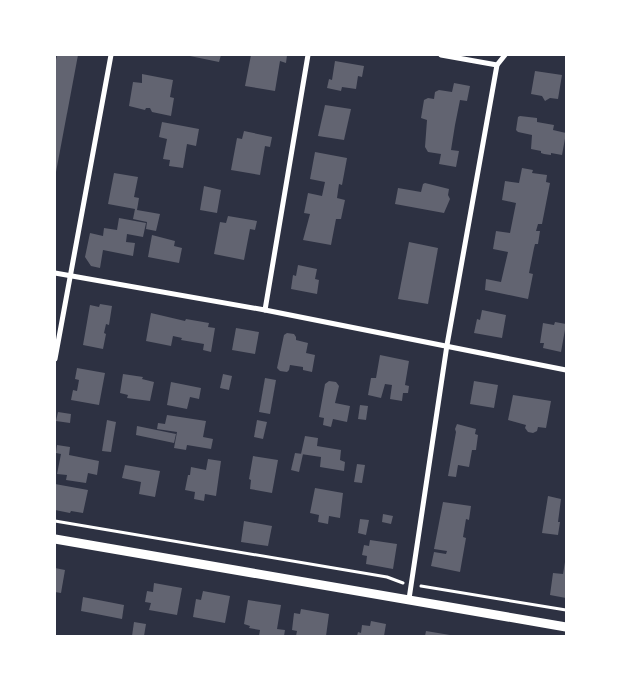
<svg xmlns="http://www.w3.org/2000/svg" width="621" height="691" font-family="'Alegreya Sans',sans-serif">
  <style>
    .building { fill: #626471 }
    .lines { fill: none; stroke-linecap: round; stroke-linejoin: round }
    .path { stroke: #fff; stroke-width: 3 }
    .minor { stroke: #fff; stroke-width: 5 }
    .tertiary { stroke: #fff; stroke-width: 9 }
  </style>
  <rect width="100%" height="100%" fill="#2d3142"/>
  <g class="building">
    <path d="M57,55H78L56,172L55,65Z"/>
    <path d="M185,55H221L219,62Z"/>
    <path d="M251,55H287L286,63L280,61L275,91L245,86Z"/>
    <path d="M335,61L364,66L362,77L358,76L356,89L342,87L341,91L327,88L329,79L332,80Z"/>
    <path d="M535,71L562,75L558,99L550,98L545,101L542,96L531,94Z"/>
    <path d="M142,74L173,80L170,97L174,98L171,116L152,112L150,108H146L145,110L129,106L133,82L142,83Z"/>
    <path d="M454,83L470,86L467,101L460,100L455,125L451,150L459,151L456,167L439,164L441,154L428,152L425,147L427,120L421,118L424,100L428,98L434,99L435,92L439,90L452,92Z"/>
    <path d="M325,105L351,109L344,140L318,136Z"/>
    <path d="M520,116L537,118V122L554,125L553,130L566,133L562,155L551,153V155L544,154L541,153V151L531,149L532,135L518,132L516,130L518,117Z"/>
    <path d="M162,122L199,129L196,146L187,144L183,168L169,166L170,160L163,159L167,139L159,137Z"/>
    <path d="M244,131L272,137L270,147L265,146L260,175L231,170L237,138L242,139Z"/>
    <path d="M315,152L347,158L342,185L339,184L337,198L345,200L341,219H336L331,245L303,240L310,214L304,213L308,193L322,196L325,182L310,179Z"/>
    <path d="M522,168L533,170L532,173L547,175L546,182L550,183L542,224H538L536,231H540L538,244H535L534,248L529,273L533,274L528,299L485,290L486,279L501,282L508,252L493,249L496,231L510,233L516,203L502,200L505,181L519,183Z"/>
    <path d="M114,173L138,177L134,197L139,198L137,210L160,214L156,231L146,229L147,222L133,219L135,209L108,204Z"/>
    <path d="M425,183L449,189L448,195L450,199L444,213L395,204L398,188L421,192L423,184Z"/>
    <path d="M204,186L221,190L217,213L200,210Z"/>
    <path d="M228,216L257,221L255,230L250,229L244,260L214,254L220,222L226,223Z"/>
    <path d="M119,218L146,223L143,237L127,234L126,242L135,243L133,256L103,250L100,268L91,266L85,257L90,233L103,236L104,228L117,230Z"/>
    <path d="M152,235L175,241L174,246L182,248L179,263L148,257Z"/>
    <path d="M409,242L438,248L428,304L398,299Z"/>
    <path d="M298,265L317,269L315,279L319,280L317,294L291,289L293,275L296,276Z"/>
    <path d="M100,304L112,306L109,325L106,324L104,333L106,334L103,349L83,345L90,305L99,307Z"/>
    <path d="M482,310L506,315L502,338L474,333L477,319L480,320Z"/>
    <path d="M151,313L185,321L186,319L209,323L208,327L215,328L211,352L203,350L204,344L181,340L182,338L173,336L171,346L146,341Z"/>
    <path d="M555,322L566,324L561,352L543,348L544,343H540L543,323L554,325Z"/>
    <path d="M236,328L259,332L255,354L232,350Z"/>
    <path d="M287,333L294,334L296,337V340L308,343L306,353L315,355L312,372L303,370V367L290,365L289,370L287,372L280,371L277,368L284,335Z"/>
    <path d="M380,355L409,361L405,385L409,386L408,393H403L402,401L390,399L392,385L385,384L381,398L368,395L371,378H376Z"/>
    <path d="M77,368L105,373L99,405L71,400L73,390L77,391L79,380L75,379Z"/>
    <path d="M123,374L143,377L142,379L154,382L150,401L127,398L128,395L120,393Z"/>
    <path d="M223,374L232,376L229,390L220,388Z"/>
    <path d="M265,378L276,380L270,414L259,412Z"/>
    <path d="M329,381L336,382L339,386L335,403L350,406L347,422L333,419L331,427L323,425L324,418L319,417L325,384Z"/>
    <path d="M474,381L498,385L494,408L470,404Z"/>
    <path d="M171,382L201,388L199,399L190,397L187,409L167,405Z"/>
    <path d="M513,395L551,401L546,428L538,427L537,431L533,433L528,432L525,428L526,425L508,420Z"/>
    <path d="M360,405L368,406L366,420L358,419Z"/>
    <path d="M58,412L71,414L70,423L56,421Z"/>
    <path d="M167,415L206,421L203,437L213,439L211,449L187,445L186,450L174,448L177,432L157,429L158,423L165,424Z"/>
    <path d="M107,420L116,422L111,452L102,451Z"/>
    <path d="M257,420L267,422L263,439L254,437Z"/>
    <path d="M457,424L476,429L475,434L478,435L476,450H472L469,467L458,465L456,477L448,476L456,432L455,429Z"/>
    <path d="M137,426L176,434L174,443L136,435Z"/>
    <path d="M305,436L318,438L317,446L341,450L340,460L345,462L344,471L320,467L321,457L301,454Z"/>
    <path d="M57,445L70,447L69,455L99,461L97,475L88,473L86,483L66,480L67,475L57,474L61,454L56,453Z"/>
    <path d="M295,453L303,454L299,472L291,470Z"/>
    <path d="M253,456L278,460L272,493L250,489L251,480L249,479Z"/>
    <path d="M208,459L221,461L216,496L205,494L204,501L194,499L195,492L185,490L188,475H190L191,467L206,470Z"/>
    <path d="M357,464L365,465L362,483L354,482Z"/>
    <path d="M125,465L160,471L155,497L139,494L141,482L122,478Z"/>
    <path d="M55,484L88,490L83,513L71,511L70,513L55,510Z"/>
    <path d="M315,488L343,493L340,518L329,516L328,524L318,522L319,515L310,513Z"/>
    <path d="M548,496L561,499L558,522H560L558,535L542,533Z"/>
    <path d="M443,502L471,506L469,520L466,519L463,537L466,538L460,572L431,566L434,552L446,554L447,551L434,549Z"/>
    <path d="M383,514L393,516L391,524L382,522Z"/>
    <path d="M360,519L369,520L366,535L358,533Z"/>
    <path d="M244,521L272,526L268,546L241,542Z"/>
    <path d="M370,540L397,544L393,569L366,564L367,556L362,555L364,545L369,546Z"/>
    <path d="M565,562L566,598L550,595L553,573L563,574Z"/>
    <path d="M55,568L65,570L61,593L55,592Z"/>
    <path d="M154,583L182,588L177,615L149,610L151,603L145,602L147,591L153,592Z"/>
    <path d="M203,591L230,596L225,623L193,617L196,599L201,600Z"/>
    <path d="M83,597L124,605L122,619L81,611Z"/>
    <path d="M248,600L281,605L277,629L285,630L284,636H259L260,630L249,628L250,626L244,624Z"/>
    <path d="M301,609L329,614L326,636H296L297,631L292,630L294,613L300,614Z"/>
    <path d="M371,621L386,624L384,636H357L358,632L361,633L362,625L370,626Z"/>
    <path d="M134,622L146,624L144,636H132Z"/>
    <path d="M426,631L450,635V636H425Z"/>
  </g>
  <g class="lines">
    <g class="path">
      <path d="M55,521L387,577L403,583"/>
      <path d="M421,586L566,610"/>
    </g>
    <g class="minor">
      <path d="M441,55L497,65"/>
      <path d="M55,273L265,310L566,370"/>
      <path d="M265,310L308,55"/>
      <path d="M55,359L111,55"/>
      <path d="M409,599L447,345L497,65L505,55"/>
    </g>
    <path class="tertiary" d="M55,539L566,627"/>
  </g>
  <rect width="621" height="691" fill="none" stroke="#ffffff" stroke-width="112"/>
</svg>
